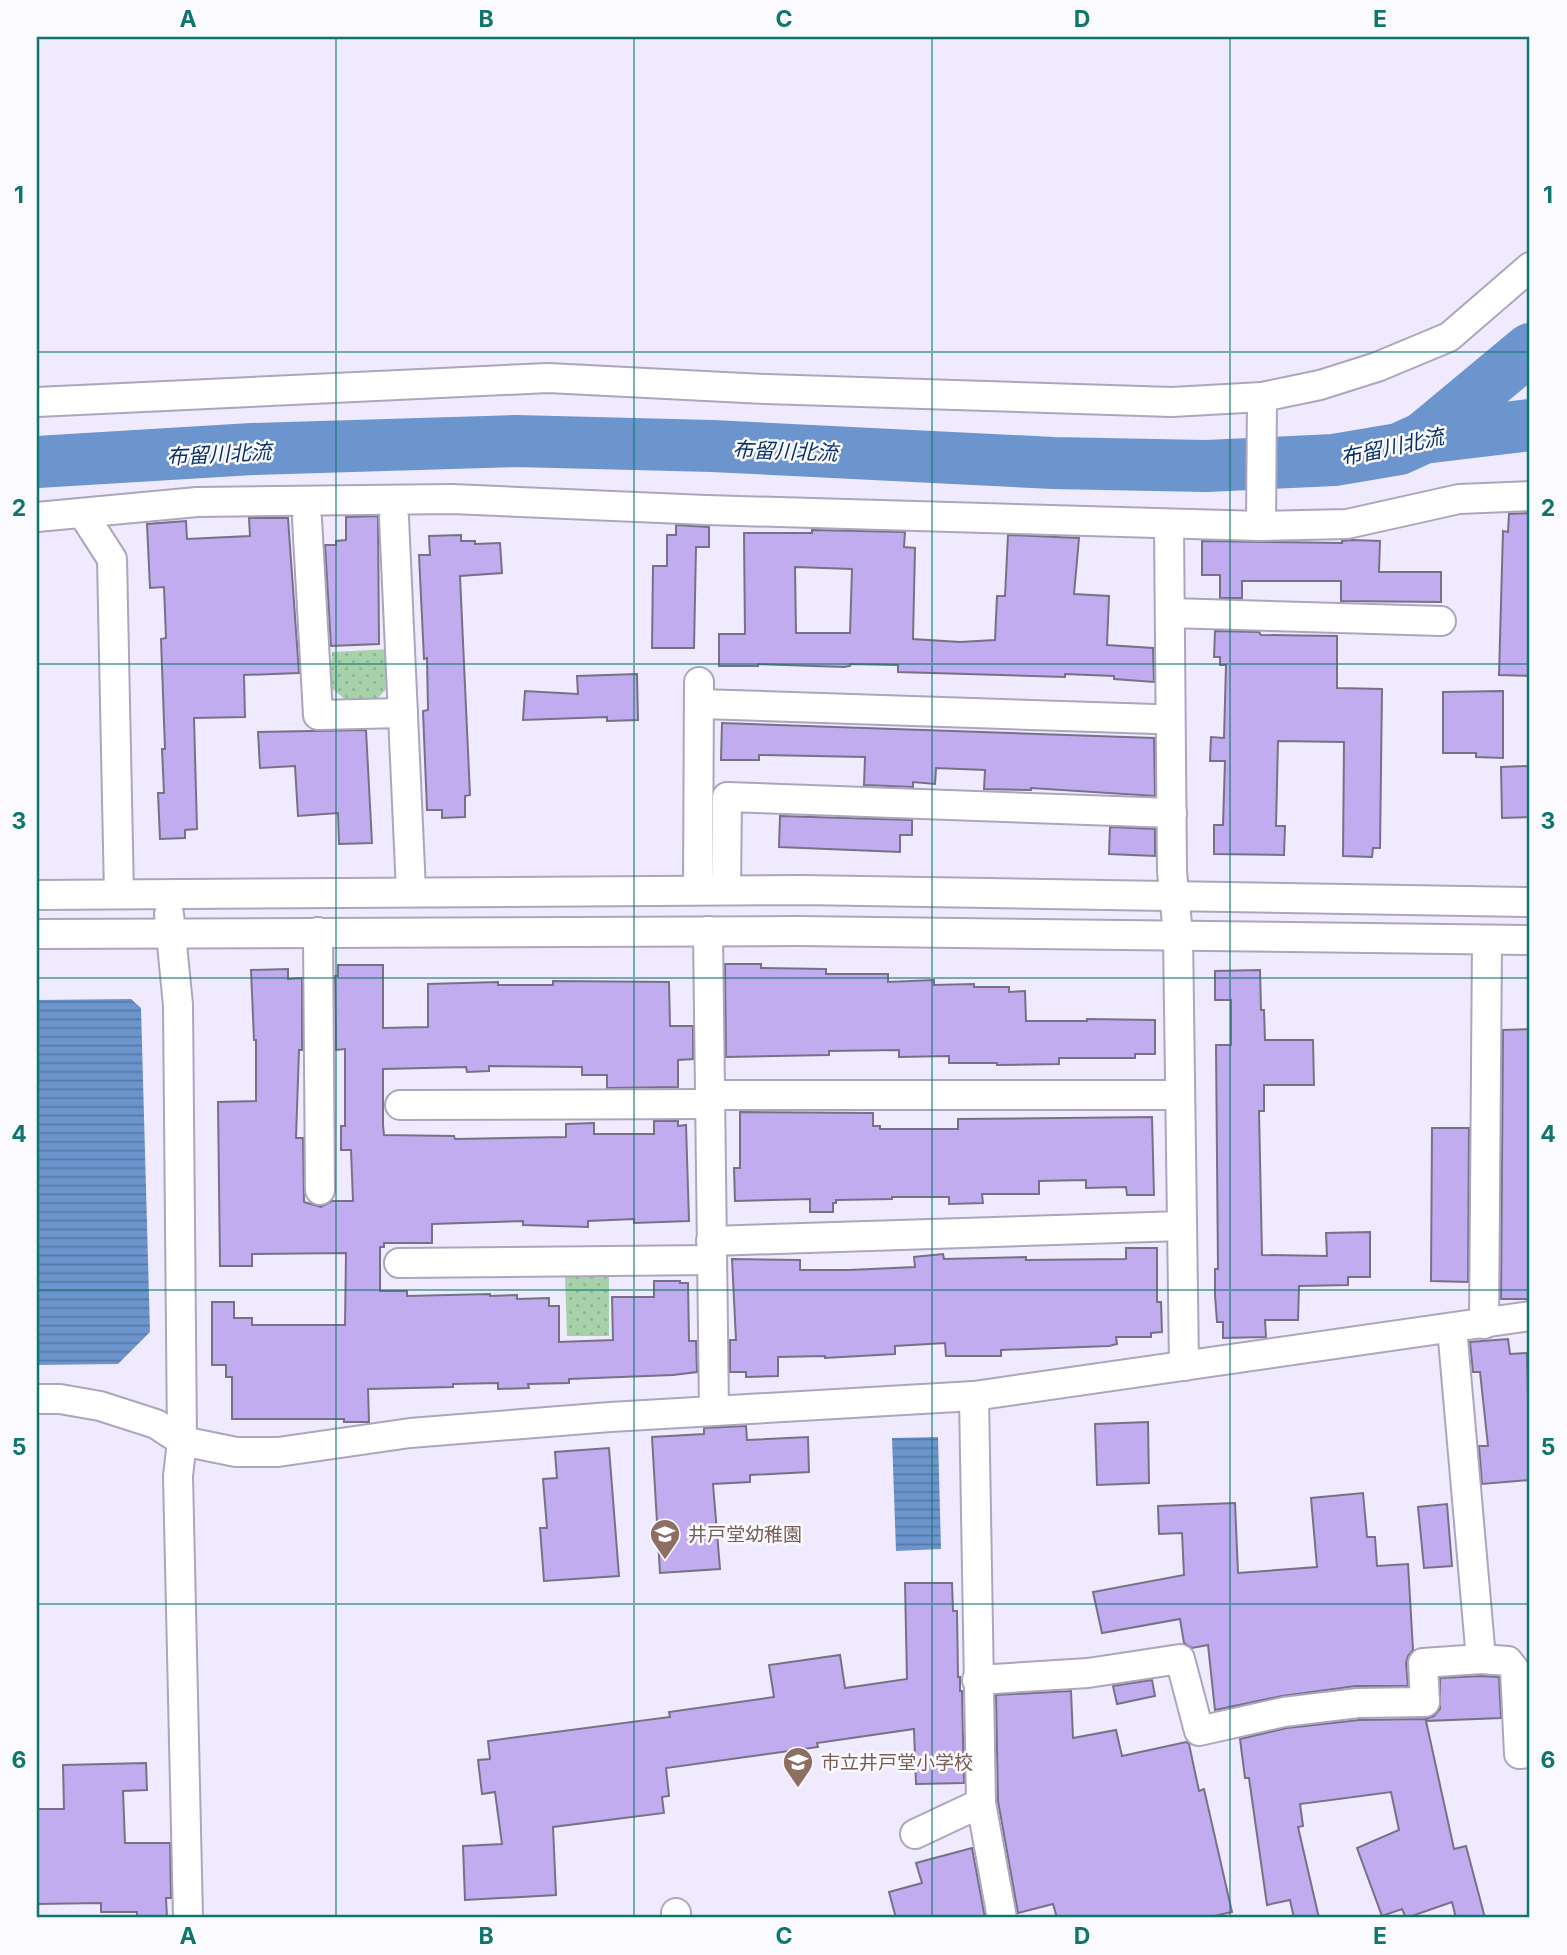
<svg xmlns="http://www.w3.org/2000/svg" width="1567" height="1955" font-family="Inter,'Noto Sans JP',sans-serif">
  <style>
    .park { fill: url(#park-dots) }
    .water { fill: url(#water-rules) }
    .lines { fill: none; stroke-linecap: round; stroke-linejoin: round }
    .river { stroke: #6c95cd; stroke-width: 52 }
    .building { fill: #c1acef; stroke: #777187; stroke-width: 2; fill-rule: evenodd }
    .minor-casing { stroke: #aca5bd; stroke-width: 32 }
    .minor { stroke: #fff; stroke-width: 28 }
    .grid { fill: none; stroke: #0f766e; stroke-width: 2; stroke-opacity: 0.55 }
    .labels { text-anchor: middle; dominant-baseline: central; stroke-width: 5; stroke-linejoin: round; paint-order: stroke }
    .education-label { font-size: 19px; fill: #785e54; stroke: #fbfaff; text-anchor: start }
    .water-label { font-size: 21px; font-style: italic; fill: #0a3367; stroke: #fbfaff }
    .neatline { fill: none; stroke: #0f766e; stroke-width: 2.5 }
    .grid-label { font-size: 23px; text-anchor: middle; font-weight: bold; fill: #0f766e }
  </style>
  <defs>
    <pattern id="park-dots" width="8" height="8" patternUnits="userSpaceOnUse" patternTransform="scale(1.75)"><rect width="8" height="8" fill="#a7d2a9"/><path d="M2 2h.1M6 6h.1" fill="none" stroke="#8fb491" stroke-width="1.8" stroke-linecap="round"/></pattern>
    <pattern id="water-rules" width="6" height="5" patternUnits="userSpaceOnUse" patternTransform="scale(1.75)"><rect width="6" height="5" fill="#6c95cd"/><path d="M0 2.5h6" fill="none" stroke="#5879a6"/></pattern>
  </defs>
  <rect width="100%" height="100%" fill="#f0eafe"/>
  <g class="park">
    <path d="M390,649L392,683L377,699L346,700L330,687L332,652Z"/>
    <path d="M609,1276V1336H567L565,1277Z"/>
  </g>
  <g class="water">
    <path d="M131,999L141,1008L150,1332L118,1364L37,1365V1000Z"/>
    <path d="M938,1437L941,1549L896,1551L892,1438Z"/>
  </g>
  <g class="lines">
    <g class="river">
      <path d="M1423,438L1530,349"/>
      <path d="M37,462L252,449L516,441L712,446L1053,463L1206,466L1334,460L1399,449L1423,438L1530,425"/>
    </g>
  </g>
  <g class="building">
    <path d="M1530,513V676L1499,675L1503,531L1508,532L1509,514Z"/>
    <path d="M378,516L379,644L331,646L325,545H336V541L346,540V517Z"/>
    <path d="M249,518H288L299,673L244,675L245,717L194,718L197,829L185,830V838L160,839L158,793H164L162,749H165L161,639L166,638L164,587L150,588L147,524L186,521L187,539L250,536Z"/>
    <path d="M676,525L709,527V547H696L694,648H652L653,566H667V535H676Z"/>
    <path d="M812,530L905,532L904,547L915,548L913,639L960,642L995,640L997,596H1005L1008,535L1079,538L1074,594L1109,596L1107,645L1153,648L1154,682L1114,679V676L1065,674V677L898,672V665L850,664V666L844,667L758,664V666H719V634H745L744,533H812ZM795,567L852,569L850,633H796Z"/>
    <path d="M461,535V541H475V544L500,543L502,573L460,576L470,795L465,796V817L442,818V810H427L423,711L428,710L427,658L424,659L419,555H430L429,536Z"/>
    <path d="M1352,540L1380,541L1379,572H1441V602L1341,601V581H1242V598H1220V575H1202V541L1342,543V541Z"/>
    <path d="M1215,631L1259,632L1261,635L1337,636V688L1382,689L1380,848H1373L1372,857L1343,856L1344,742L1278,741L1276,826H1285L1284,855L1214,854V825H1223L1225,761H1210L1211,737L1224,738L1226,665H1220V657H1214Z"/>
    <path d="M637,674L638,720L607,721V717L523,720L525,691L578,694L577,676Z"/>
    <path d="M1503,691V758L1476,757V753H1443V692Z"/>
    <path d="M722,723L1154,738L1155,796L1031,788V790L984,789L985,770L936,768L935,784L913,782V787L864,785L865,757L759,755V760H721Z"/>
    <path d="M366,730L372,843L339,844L338,813L298,816L295,766L260,768L258,732Z"/>
    <path d="M1529,766L1530,817L1502,818L1501,767Z"/>
    <path d="M780,816L912,820V835H900V852L779,847Z"/>
    <path d="M1110,827L1155,829V856L1109,854Z"/>
    <path d="M725,964H761V968L826,969V974H888V982L934,980V985L974,984V987H1009V992L1025,991L1026,1021H1087V1019L1155,1020V1054H1135V1058H1059V1064L997,1065V1063H949V1056L899,1057V1050L829,1051V1055L726,1057Z"/>
    <path d="M338,965H383V1028L428,1027V984L498,982V985H553V981L669,982L670,1026H693V1059L678,1060V1087L607,1088V1075H582V1067L489,1066V1071L467,1072L466,1067L383,1069V1125L384,1135L454,1136L455,1139L566,1137V1124L594,1123V1134H654V1121H678V1126L686,1125L689,1221L634,1223V1219L588,1221V1227L523,1225V1221L432,1224V1243H384V1247H380V1291H407V1296L490,1294V1296L517,1295V1299L549,1298V1306H559V1342L613,1340L612,1297H654V1281H680V1283H688L689,1341H696L697,1372L673,1375L569,1379V1383L528,1384L529,1388L498,1389V1383L453,1384V1387L368,1389L369,1422H344V1419H232V1377H226V1365H212V1302H234V1318H252V1325H345L346,1253L252,1254V1266H220L218,1102L256,1101V1040H254L251,970L288,969V979L302,978V1050H299L296,1138H303L304,1202L321,1207L332,1201H353L351,1150H341V1126H345V1049L336,1050L335,976H338Z"/>
    <path d="M1260,970L1261,1010H1264L1265,1040H1313L1314,1085H1264V1111H1259L1262,1255L1327,1256L1326,1233L1370,1232V1277H1348V1285L1299,1286L1298,1320H1265L1266,1337L1223,1338V1322H1217L1215,1295V1269H1218L1216,1045H1231V1000H1215V971Z"/>
    <path d="M1530,1029V1299H1501L1503,1030Z"/>
    <path d="M740,1112L873,1113V1126H880V1129H958V1119L1152,1117L1154,1195H1127L1126,1187L1086,1188V1180L1039,1181V1194H982L983,1203L949,1204V1197H892V1199L836,1200V1203H833V1212H810V1199L735,1201L734,1168H740Z"/>
    <path d="M1432,1128H1469L1468,1282L1431,1281Z"/>
    <path d="M1126,1248H1157V1302H1161L1162,1332L1151,1333V1337H1116L1117,1344L1109,1346L1001,1350V1356H946L945,1343L895,1346V1354L825,1358V1356L778,1357V1376L746,1377V1372H730V1340H736L732,1259L800,1260V1270H849L915,1267L914,1257L943,1254L944,1259L1026,1257V1260L1126,1259Z"/>
    <path d="M1508,1339L1510,1354L1527,1353L1530,1480L1482,1484L1479,1446H1488L1480,1372H1473L1470,1342Z"/>
    <path d="M1148,1422L1149,1483L1097,1485L1095,1424Z"/>
    <path d="M746,1426L747,1440L808,1437L809,1472L750,1475V1482L713,1484L720,1569L660,1573L652,1437L704,1434V1428Z"/>
    <path d="M609,1448L619,1576L544,1581L540,1528H547L543,1479L557,1478L555,1452Z"/>
    <path d="M1363,1493L1367,1537H1375L1377,1566L1408,1564L1413,1650L1408,1656L1406,1663L1408,1686H1356L1282,1696L1215,1710L1208,1645L1192,1648L1184,1643L1180,1619L1102,1633L1093,1592L1184,1575L1182,1533L1159,1534L1158,1506L1235,1503L1238,1573L1317,1567L1311,1498Z"/>
    <path d="M1447,1504L1452,1566L1424,1568L1418,1507Z"/>
    <path d="M905,1583H952L953,1611H957L958,1677H960V1691H962L964,1783L916,1784L914,1729L817,1743L818,1747L666,1768L669,1796L662,1797L664,1813L553,1827L556,1895L465,1900L463,1846L502,1844L495,1792L482,1794L478,1760L490,1759L488,1741L670,1717L669,1712L774,1697L769,1665L840,1655L845,1688L907,1679Z"/>
    <path d="M1481,1676L1499,1677L1501,1718L1426,1721L1454,1849L1466,1846L1485,1918H1456L1452,1902L1406,1918L1402,1909L1382,1916L1357,1848L1399,1830L1391,1792L1300,1804L1303,1826L1298,1827L1319,1918H1294L1290,1900L1267,1905L1249,1778H1245L1240,1739L1287,1728L1359,1720L1426,1719L1434,1716L1440,1709V1678Z"/>
    <path d="M1152,1680L1155,1696L1117,1704L1113,1686Z"/>
    <path d="M1071,1691L1073,1738L1116,1730L1122,1756L1186,1742L1189,1744L1199,1791L1204,1789L1232,1912L1205,1918H1057L1053,1904L1018,1913L998,1801L996,1695Z"/>
    <path d="M146,1763L147,1790L123,1791L125,1843H170L171,1898H166L167,1918H137V1912H101V1903L37,1904V1809H64L63,1765Z"/>
    <path d="M972,1848L985,1918H896L889,1892L922,1883L916,1863Z"/>
  </g>
  <g class="lines">
    <g class="minor-casing">
      <g id="minor">
        <path d="M37,402L548,378L766,389L1172,402L1262,397L1320,385L1377,367L1449,337L1530,267"/>
        <path d="M83,514L112,559L119,894"/>
        <path d="M37,517L197,502L452,499L706,510L1261,526L1347,524L1459,499L1530,496"/>
        <path d="M394,518L411,891"/>
        <path d="M307,519L318,715L403,713"/>
        <path d="M1169,525L1172,871L1178,935L1184,1366"/>
        <path d="M1261,526L1262,397"/>
        <path d="M1170,613L1441,621"/>
        <path d="M700,704L1155,719"/>
        <path d="M698,890L699,682"/>
        <path d="M726,890L727,797L1172,813"/>
        <path d="M37,895L801,890L1530,902"/>
        <path d="M169,914L178,1005L182,1441L178,1476L188,1918"/>
        <path d="M708,931L714,1411"/>
        <path d="M318,932L320,1190"/>
        <path d="M37,934L797,931L1530,940"/>
        <path d="M710,1095H1180"/>
        <path d="M400,1105L710,1104"/>
        <path d="M711,1241L1182,1226"/>
        <path d="M399,1263L711,1260"/>
        <path d="M1484,1324L1487,940"/>
        <path d="M1452,1328L1481,1659"/>
        <path d="M37,1399H60L100,1406L156,1424L182,1441L236,1452H278L410,1433L610,1417L974,1396L1530,1316"/>
        <path d="M977,1680L1088,1673L1180,1659L1199,1731L1284,1712L1358,1703L1425,1702L1423,1663L1481,1659L1508,1661L1515,1670L1519,1754L1530,1753"/>
        <path d="M981,1803L1002,1918"/>
        <path d="M915,1834L981,1803L974,1396"/>
        <path d="M676,1913V1918"/>
      </g>
    </g>
    <use href="#minor" class="minor"/>
  </g>
  <path class="grid" d="M336,37V1918M634,37V1918M932,37V1918M1230,37V1918M37,352H1530M37,664H1530M37,978H1530M37,1290H1530M37,1604H1530"/>
  <defs>
    <g id="school-pin" transform="scale(1.575)"><path d="M0 17L-7.5 6A9.5 9.5 0 1 1 7.5 6Z" fill="#8d6e63" stroke="#fbfaff"/><path d="M0-5L7-2L0 1L-7-2ZM-4 1L0 2.5L4 1V4Q0 6-4 4Z" fill="#fff"/></g>
  </defs>
  <g fill-rule="evenodd">
    <use href="#school-pin" x="665" y="1534"/>
    <use href="#school-pin" x="798" y="1762"/>
  </g>
  <g class="labels">
    <g class="education-label">
      <text x="688" y="1534">井戸堂幼稚園</text>
      <text x="821" y="1762">市立井戸堂小学校</text>
    </g>
    <g class="water-label">
      <text transform="translate(1392 447) rotate(-12)">布留川北流</text>
      <text transform="translate(785 451) rotate(2)">布留川北流</text>
      <text transform="translate(219 454) rotate(-3)">布留川北流</text>
    </g>
  </g>
  <rect width="1567" height="1955" fill="none" stroke="#fbfaff" stroke-width="77"/>
  <rect x="38" y="38" width="1490" height="1878" class="neatline"/>
  <g class="grid-label">
    <text x="188" y="27">A</text>
    <text x="486" y="27">B</text>
    <text x="784" y="27">C</text>
    <text x="1082" y="27">D</text>
    <text x="1380" y="27">E</text>
    <text x="19" y="203">1</text>
    <text x="1548" y="203">1</text>
    <text x="19" y="516">2</text>
    <text x="1548" y="516">2</text>
    <text x="19" y="829">3</text>
    <text x="1548" y="829">3</text>
    <text x="19" y="1142">4</text>
    <text x="1548" y="1142">4</text>
    <text x="19" y="1455">5</text>
    <text x="1548" y="1455">5</text>
    <text x="19" y="1768">6</text>
    <text x="1548" y="1768">6</text>
    <text x="188" y="1944">A</text>
    <text x="486" y="1944">B</text>
    <text x="784" y="1944">C</text>
    <text x="1082" y="1944">D</text>
    <text x="1380" y="1944">E</text>
  </g>
</svg>
